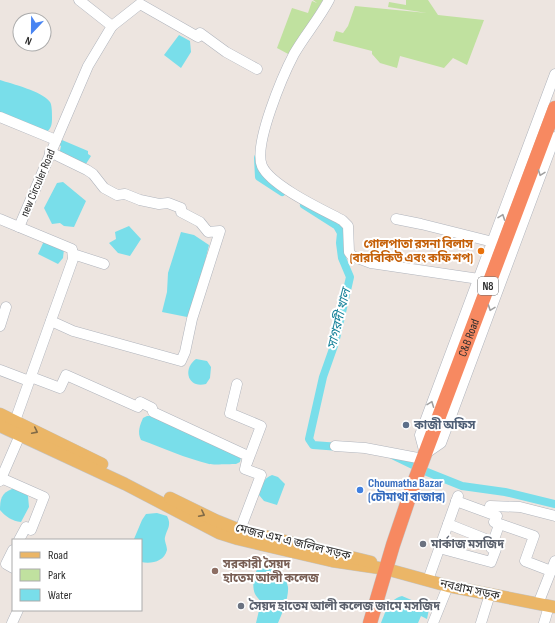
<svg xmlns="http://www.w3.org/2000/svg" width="555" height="623" font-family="'Sofia Sans Condensed','Noto Sans Bengali',sans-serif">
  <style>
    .green { fill: #c0e19f }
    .water { fill: #79deea }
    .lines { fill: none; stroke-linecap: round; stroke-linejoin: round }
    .canal { stroke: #79deea; stroke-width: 8 }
    .minor-casing { stroke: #b0b4bc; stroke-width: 11 }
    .major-casing { stroke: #c4c4c4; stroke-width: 13 }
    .highway-casing { stroke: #c4c4c4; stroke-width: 15 }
    .minor { stroke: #fff; stroke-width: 10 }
    .major { stroke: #ebb667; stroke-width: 12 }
    .highway { stroke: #f78961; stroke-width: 14 }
    .oneway { stroke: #a0a0a0 }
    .oneway2 { stroke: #826b47 }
    .food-dot { fill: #e8710a; stroke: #fff; stroke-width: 1.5 }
    .service-dot { fill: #5c6f8a; stroke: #fff; stroke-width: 1.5 }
    .shop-dot { fill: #3f7fe0; stroke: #fff; stroke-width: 1.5 }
    .worship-dot { fill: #6b7280; stroke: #fff; stroke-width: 1.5 }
    .education-dot { fill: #8d6e63; stroke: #fff; stroke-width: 1.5 }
    .labels { text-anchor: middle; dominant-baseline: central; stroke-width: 4; stroke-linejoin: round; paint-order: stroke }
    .shield { fill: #fff; stroke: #6c6c6c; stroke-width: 1 }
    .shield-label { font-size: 11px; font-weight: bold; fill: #2d2d2d }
    .street-label { font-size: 12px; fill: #2d2d2d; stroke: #fff }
    .food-label { font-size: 12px; font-weight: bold; fill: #c56008; stroke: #fff; text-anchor: end }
    .service-label { font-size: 12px; font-weight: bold; fill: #4e5e75; stroke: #fff; text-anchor: start }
    .shop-label { font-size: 12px; font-weight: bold; fill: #366cbe; stroke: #fff; text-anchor: start }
    .worship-label { font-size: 12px; font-weight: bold; fill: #5b616d; stroke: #fff; text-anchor: start }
    .education-label { font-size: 12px; font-weight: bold; fill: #785e54; stroke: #fff; text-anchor: start }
    .water-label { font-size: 13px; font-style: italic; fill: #148199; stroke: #fff }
  </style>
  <rect width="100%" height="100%" fill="#ede5e0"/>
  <g class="green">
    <path d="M313,0H323L290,55L277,48L292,8L308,13L312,1L317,3Z"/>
    <path d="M406,0H428L438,15L484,20L467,65L453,58L444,68L400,56L397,68L380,63L372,54V51L333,41L336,31L343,33L348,26L355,6L427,13L388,7L389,2L406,5Z"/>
  </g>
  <g class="water">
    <path d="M179,35L190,41L191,52L181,68L164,55Z"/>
    <path d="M0,80C12,84 42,91 50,102C52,105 52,113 52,117C52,123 52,127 47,132L0,114Z"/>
    <path d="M62,140L88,151V154L91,156L84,167L59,155L61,146L57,144Z"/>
    <path d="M63,182L86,201L74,227L64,226L60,223L52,224L44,208L57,183Z"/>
    <path d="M129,226L141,239L130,256L118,253L109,243L116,239L115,232Z"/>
    <path d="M181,232L194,235L209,245L193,311L187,317L162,312L167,292L168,273Z"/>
    <path d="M44,241L64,249L63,258L58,264L38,254Z"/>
    <path d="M196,359L207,361L211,367L210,378L206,384C188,389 182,369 196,359Z"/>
    <path d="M147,416H151L241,456L240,462L236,464C230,464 213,465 209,464C185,458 163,448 141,440C137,432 140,425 143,418Z"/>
    <path d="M272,475L278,477L285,484L277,505L264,501L259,495C261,487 263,478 272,475Z"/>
    <path d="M12,489H20L28,496L29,507L21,522C12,521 6,517 0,510C0,500 1,493 12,489Z"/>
    <path d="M157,513L167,516C172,525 167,529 165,537C164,541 167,545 167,550C164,562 151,564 141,562V540H131L134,539L142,520L146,514Z"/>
    <path d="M267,558C278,561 286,575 288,587C289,597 282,614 278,623H256L261,602C259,599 256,596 255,594C250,582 257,563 267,558Z"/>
    <path d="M402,596L428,607L429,609L427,619L421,616L418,623H381C386,611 388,600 402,596Z"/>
  </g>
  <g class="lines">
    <g class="canal">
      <path d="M258,158L259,177L282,192"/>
      <path d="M304,205L337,226L341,233L340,243L342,258L350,277L335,343L323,377L309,439L313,445L340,447"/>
      <path d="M394,456L427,472L462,486L505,492L555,504"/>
    </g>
    <g class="minor-casing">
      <g id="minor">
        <path d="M329,0C319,19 305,35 294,54C283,75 253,145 262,166C271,186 323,210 342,220L348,226L349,252L352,256L371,263L479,279"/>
        <path d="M112,26L140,4L198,37L200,33L226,52L257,69"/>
        <path d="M555,74L420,435L425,454L441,443L555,137"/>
        <path d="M0,117L56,140"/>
        <path d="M50,152L87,170L93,174L104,188L117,195L125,194L140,200L159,204L168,203L181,208V212L200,222L208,232L220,231L192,319L185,352L181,361L73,331L51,321"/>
        <path d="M0,219L19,227"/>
        <path d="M396,219L421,224L493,242"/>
        <path d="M73,254L104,264"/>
        <path d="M0,326L6,307"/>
        <path d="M0,370L29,381"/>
        <path d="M31,377L60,388L66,375L138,407L140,402L152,408L153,412L248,456L245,469L261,475L240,530"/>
        <path d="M237,384L230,413L261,426L247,463"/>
        <path d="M15,421L73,259L72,249L19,227L88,66L112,26L79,0"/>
        <path d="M335,446L365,448L423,459"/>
        <path d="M1,478L44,497L31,530L26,527L19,540"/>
        <path d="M0,481L20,435"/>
        <path d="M456,501L497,516L494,522L534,536L525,561L551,571"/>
        <path d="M490,506L520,507L555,516"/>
        <path d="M448,524L493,542"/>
        <path d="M439,548L491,562L496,549L491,548L499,525"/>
        <path d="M13,550L6,564L13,568"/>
        <path d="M428,580L458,496"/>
        <path d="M538,604L555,561"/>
        <path d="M12,623L18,610"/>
        <path d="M433,623L448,586"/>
        <path d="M481,623L490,594"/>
        <path d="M544,623L549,606"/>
      </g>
    </g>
    <g class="major-casing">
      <g id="major">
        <path d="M0,414L102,464"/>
        <path d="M0,426L125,484L219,533L238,539L332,561L386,569L448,586L555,607"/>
        <path d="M170,498L215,520L240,530L371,562"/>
      </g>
    </g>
    <g class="highway-casing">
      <g id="highway">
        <path id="s1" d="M370,623L393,545L414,483L555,108"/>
      </g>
    </g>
    <use href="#minor" class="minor"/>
    <use href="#major" class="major"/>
    <use href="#highway" class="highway"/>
  </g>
  <defs><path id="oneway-chevron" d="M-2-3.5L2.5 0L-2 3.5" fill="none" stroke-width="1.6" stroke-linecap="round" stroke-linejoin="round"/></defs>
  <g class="oneway">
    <use href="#oneway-chevron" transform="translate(541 173) rotate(110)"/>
    <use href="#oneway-chevron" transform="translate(502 217) rotate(-70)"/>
    <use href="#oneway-chevron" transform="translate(491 308) rotate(110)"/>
    <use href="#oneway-chevron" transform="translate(431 404) rotate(-69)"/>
  </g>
  <g class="oneway2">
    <use href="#oneway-chevron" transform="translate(35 431) rotate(26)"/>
    <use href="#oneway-chevron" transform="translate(202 514) rotate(27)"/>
  </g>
  <circle class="food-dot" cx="481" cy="251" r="4"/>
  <circle class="service-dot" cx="406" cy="425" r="4"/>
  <circle class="shop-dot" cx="360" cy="490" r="4"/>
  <g class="worship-dot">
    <circle cx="423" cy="544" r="4"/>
    <circle cx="241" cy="606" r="4"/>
  </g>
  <circle class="education-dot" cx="215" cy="571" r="4"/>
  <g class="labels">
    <rect class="shield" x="478" y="277" width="20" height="18" rx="3"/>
    <g class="shield-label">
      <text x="488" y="286">N8</text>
    </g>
    <g class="street-label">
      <text transform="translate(38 183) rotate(-67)">new Circuler Road</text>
      <text stroke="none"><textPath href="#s1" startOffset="302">C&amp;B Road</textPath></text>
      <text transform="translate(293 542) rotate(14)">মেজর এম এ জলিল সড়ক</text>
      <text transform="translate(470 590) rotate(12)">নবগ্রাম সড়ক</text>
    </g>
    <g class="food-label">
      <text x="473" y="244">গোলপাতা রসনা বিলাস<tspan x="473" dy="14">(বারবিকিউ এবং কফি শপ)</tspan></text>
    </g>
    <g class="service-label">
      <text x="414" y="425">কাজী অফিস</text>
    </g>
    <g class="shop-label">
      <text x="368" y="483">Choumatha Bazar<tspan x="368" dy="14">(চৌমাথা বাজার)</tspan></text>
    </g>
    <g class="worship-label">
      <text x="431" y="544">মার্কাজ মসজিদ</text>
      <text x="249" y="606">সৈয়দ হাতেম আলী কলেজ জামে মসজিদ</text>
    </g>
    <g class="education-label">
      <text x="223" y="564">সরকারী সৈয়দ<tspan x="223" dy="14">হাতেম আলী কলেজ</tspan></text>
    </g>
    <g class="water-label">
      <text transform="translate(339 319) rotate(-76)">সাগরদী খাল</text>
    </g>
  </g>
  <rect x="12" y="539" width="130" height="72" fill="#ffffff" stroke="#ababab"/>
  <rect x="20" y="552" width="20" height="6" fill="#ebb667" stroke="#ababab"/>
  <text x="48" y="559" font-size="12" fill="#2d2d2d">Road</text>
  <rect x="20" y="569" width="20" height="12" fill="#c0e19f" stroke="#ababab"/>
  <text x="48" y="579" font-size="12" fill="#2d2d2d">Park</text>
  <rect x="20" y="589" width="20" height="12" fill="#79deea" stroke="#ababab"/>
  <text x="48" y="599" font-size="12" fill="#2d2d2d">Water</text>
  <g transform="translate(32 32) rotate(202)"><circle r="19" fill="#ffffff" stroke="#ababab"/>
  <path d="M0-3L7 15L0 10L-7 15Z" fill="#4884f2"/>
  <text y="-6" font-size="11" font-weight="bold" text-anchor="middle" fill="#2d2d2d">N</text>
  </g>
</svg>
